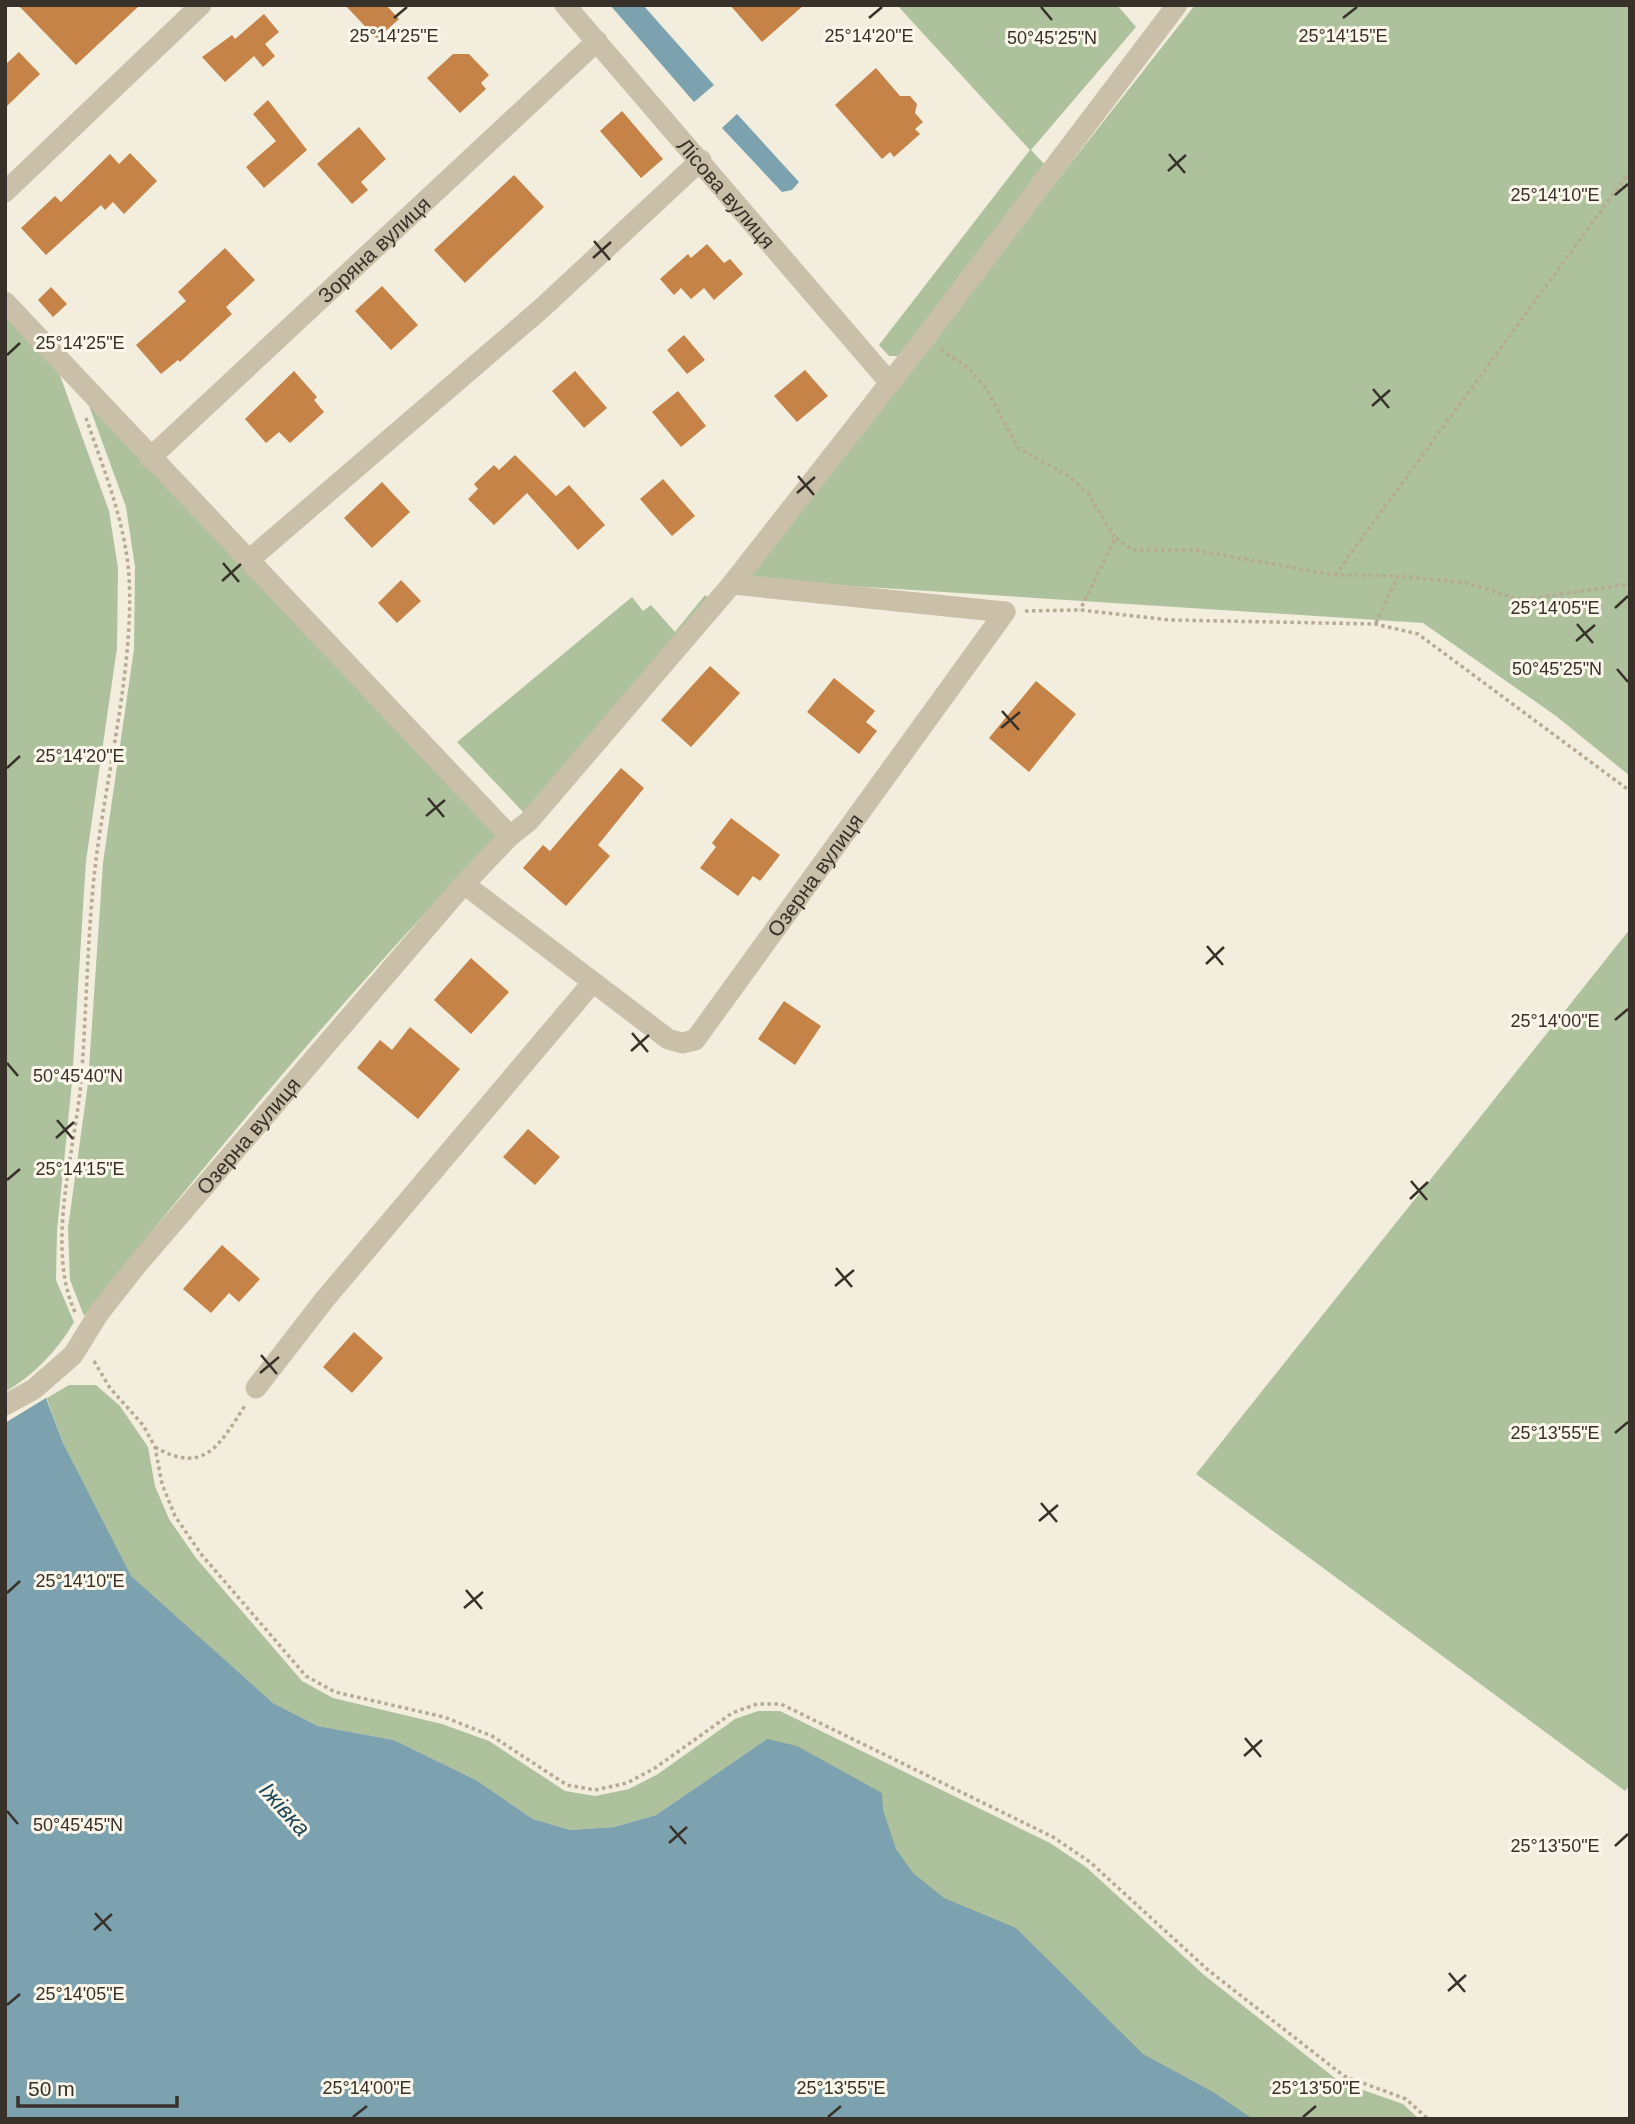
<svg xmlns="http://www.w3.org/2000/svg" width="1635" height="2124" font-family="Arial,sans-serif">
  <style>
    .green { fill: #adc19d }
    .water { fill: #7ca1af }
    .building { fill: #c58348 }
    .lines { fill: none; stroke-linecap: round; stroke-linejoin: round }
    .path { stroke: #b6aa93; stroke-width: 3.5; stroke-dasharray: 3.5 3.5; stroke-linecap: butt }
    .minor { stroke: #cac0a9; stroke-width: 21 }
    .ticks { fill: none; stroke: #373129; stroke-width: 2.5 }
    .labels { text-anchor: middle; dominant-baseline: central; stroke-width: 6; stroke-linejoin: round; paint-order: stroke }
    .street-label { font-size: 21px; fill: #373129; stroke: #faf6e9 }
    .water-label { font-size: 23px; font-style: italic; fill: #1e4759; stroke: #faf6e9 }
    .ticks-label { font-size: 18px; text-anchor: middle; fill: #373129; stroke: #faf6e9; stroke-width: 6; stroke-linejoin: round; paint-order: stroke }
  </style>
  <rect width="100%" height="100%" fill="#f2eddd"/>
  <g class="green">
    <path d="M897,5H1117L1136,27L1031,150L1046,166L899,356H889L879,345L1030,150Z"/>
    <path d="M1195,5H1630V776L1556,716L1423,623L744,579Z"/>
    <path d="M5,314L58,370L109,511L118,568L117,648L86,861L72,1082L57,1231L56,1280L74,1322C57,1351 34,1375 5,1392Z"/>
    <path d="M87,400L498,837C350,988 216,1151 84,1316L70,1280L68,1228L88,1083L103,863L134,649L135,567L126,507Z"/>
    <path d="M705,595L709,598L525,814L457,742L632,597L643,611L651,605L675,632Z"/>
    <path d="M1630,929V1785L1625,1791L1196,1474Z"/>
    <path d="M69,1385H96L120,1406L148,1447L155,1486L169,1519L196,1558L302,1681L333,1698L442,1724L489,1741L565,1791L595,1796L629,1789L658,1774L735,1719L758,1711H780L1050,1843L1086,1867L1204,1975L1340,2082L1403,2104L1419,2119H1041L767,1739L656,1815L614,1827L570,1830L533,1819L476,1780L394,1740L318,1726L273,1703L130,1576L63,1443L47,1399L5,1423Z"/>
  </g>
  <g class="water">
    <path d="M610,5H643L714,85L694,102Z"/>
    <path d="M737,114L799,182L792,190L782,192L722,128Z"/>
    <path d="M46,1398L63,1443L131,1576L273,1703L318,1726L394,1740L476,1780L533,1819L570,1830L614,1827L656,1815L767,1739L797,1746L882,1793L883,1810L896,1849L913,1873L944,1898L1016,1928L1143,2054L1213,2092L1253,2119H5V1423Z"/>
  </g>
  <g class="building">
    <path d="M18,5H140L76,65Z"/>
    <path d="M345,5H386L399,19L377,39Z"/>
    <path d="M730,5H804L762,42Z"/>
    <path d="M264,14L279,32L265,44L275,56L263,67L254,56L225,82L202,57L232,35L235,39Z"/>
    <path d="M19,52L40,74L5,108V65Z"/>
    <path d="M453,54H469L489,75L481,83L486,89L460,113L427,78Z"/>
    <path d="M876,68L900,96H910L917,104L915,113L923,122L915,129L920,134L894,157L890,152L882,159L835,105Z"/>
    <path d="M268,100L307,150L264,188L246,167L276,141L253,114Z"/>
    <path d="M622,111L663,159L641,178L600,131Z"/>
    <path d="M359,127L386,159L361,182L368,190L352,204L317,164Z"/>
    <path d="M130,153L157,181L124,214L113,202L105,210L101,205L46,255L21,228L55,196L61,202L110,154L119,164Z"/>
    <path d="M514,175L544,207L465,283L434,250Z"/>
    <path d="M707,244L724,263L730,259L743,274L714,300L704,288L691,299L681,288L674,295L660,279L688,254L691,258Z"/>
    <path d="M225,248L255,280L226,307L232,314L180,362L178,360L161,374L136,345L186,301L178,292Z"/>
    <path d="M382,286L418,325L391,350L355,311Z"/>
    <path d="M51,287L67,304L53,317L38,300Z"/>
    <path d="M684,335L705,360L687,374L667,350Z"/>
    <path d="M805,370L828,396L797,422L774,396Z"/>
    <path d="M294,371L317,397L314,400L324,412L290,443L279,432L266,443L245,419Z"/>
    <path d="M575,371L607,408L584,428L552,391Z"/>
    <path d="M678,391L706,426L681,447L652,412Z"/>
    <path d="M515,455L556,496L569,485L605,525L578,550L527,493L494,525L468,499L478,489L474,484L494,465L499,470Z"/>
    <path d="M663,479L695,516L672,536L640,499Z"/>
    <path d="M382,482L410,512L372,548L344,518Z"/>
    <path d="M401,580L421,601L397,623L378,603Z"/>
    <path d="M710,666L740,693L691,747L661,720Z"/>
    <path d="M834,678L875,711L866,722L877,731L859,754L807,712Z"/>
    <path d="M1036,681L1076,714L1029,772L989,738Z"/>
    <path d="M621,768L644,788L598,845L610,856L566,906L523,868L543,845L550,851Z"/>
    <path d="M731,818L780,855L760,881L753,876L738,896L700,868L716,847L712,843Z"/>
    <path d="M471,958L509,992L471,1034L434,1000Z"/>
    <path d="M784,1001L821,1026L795,1065L758,1039Z"/>
    <path d="M410,1027L460,1069L418,1119L357,1068L380,1040L392,1050Z"/>
    <path d="M528,1129L560,1157L535,1185L503,1157Z"/>
    <path d="M222,1245L260,1279L239,1302L229,1293L211,1313L183,1289Z"/>
    <path d="M354,1332L383,1358L352,1393L323,1367Z"/>
  </g>
  <g class="lines">
    <g class="path">
      <path d="M941,350L969,368L987,390L1018,448L1070,477L1088,493L1115,538L1080,610"/>
      <path d="M1116,538L1132,550H1194L1335,575L1398,576"/>
      <path d="M1335,575L1630,171"/>
      <path d="M1025,611L1080,610L1170,620L1375,624L1418,634L1630,791"/>
      <path d="M1376,623L1398,576L1467,583L1521,600L1630,584"/>
      <path d="M75,1312C45,1247 75,1151 81,1082C87,1008 87,933 96,860C107,771 137,653 128,565C122,514 103,467 86,418"/>
      <path d="M94,1361L110,1388L143,1425L155,1447L162,1484L175,1516L201,1554L306,1676L335,1692L444,1717L492,1736L567,1785L595,1790L627,1783L655,1768L732,1713L757,1704H781L1053,1837L1090,1862L1208,1970L1344,2076L1406,2099L1428,2119"/>
      <path d="M155,1447C205,1476 220,1444 246,1404"/>
    </g>
    <g class="minor">
      <path id="s1" d="M565,5L890,383"/>
      <path d="M5,192L201,5"/>
      <path d="M5,302L510,836"/>
      <path id="s2" d="M150,458L597,41"/>
      <path d="M249,560L542,308L701,160"/>
      <path d="M732,584L1005,612"/>
      <path id="s3" d="M464,884L668,1039L682,1043L695,1040L1005,612"/>
      <path d="M256,1388L325,1299L593,982"/>
      <path id="s4" d="M5,1405L34,1389L73,1355L99,1313L136,1266L464,884L510,836L529,821L732,584L925,338L1177,5"/>
    </g>
  </g>
  <path class="ticks" d="M1041,7L1052,20M394,18L407,7M869,18L882,7M1343,18L1357,7M1169,154L1185,173M1168,171L1186,155M1615,195L1628,184M594,241L610,260M593,258L611,242M7,355L20,343M1373,389L1389,408M1372,406L1390,390M798,476L814,495M797,493L815,477M223,563L239,582M222,581L241,564M1615,608L1628,596M1577,624L1593,643M1576,641L1595,625M1617,669L1628,682M1002,711L1019,730M1001,728L1020,712M7,768L20,756M428,798L444,817M426,816L445,800M1207,946L1223,965M1206,964L1224,947M1615,1020L1628,1009M632,1033L648,1052M631,1051L649,1035M7,1063L18,1076M57,1120L73,1139M56,1138L74,1122M7,1180L20,1169M1411,1181L1427,1200M1410,1199L1428,1182M836,1268L852,1287M835,1286L854,1270M261,1355L277,1374M260,1373L279,1357M1615,1433L1628,1422M1041,1503L1057,1522M1039,1521L1058,1505M466,1590L482,1609M7,1593L20,1581M464,1608L483,1592M1245,1738L1261,1757M1244,1756L1262,1740M7,1811L18,1824M670,1826L686,1844M669,1843L687,1827M1615,1846L1628,1834M95,1913L111,1931M94,1930L112,1914M1449,1973L1465,1992M1448,1991L1466,1975M7,2005L20,1994M353,2117L367,2106M828,2117L841,2106M1303,2117L1316,2106"/>
  <g class="labels">
    <g class="street-label">
      <text stroke="none"><textPath href="#s1" startOffset="248">Лісова вулиця</textPath></text>
      <text stroke="none"><textPath href="#s2" startOffset="306">Зоряна вулиця</textPath></text>
      <text stroke="none"><textPath href="#s3" startOffset="488">Озерна вулиця</textPath></text>
      <text stroke="none"><textPath href="#s4" startOffset="366">Озерна вулиця</textPath></text>
    </g>
    <g class="water-label">
      <text transform="translate(285 1809) rotate(48)">Іжівка</text>
    </g>
  </g>
  <g class="ticks-label">
    <text x="394" y="42">25°14'25"E</text>
    <text x="869" y="42">25°14'20"E</text>
    <text x="1343" y="42">25°14'15"E</text>
    <text x="1052" y="44">50°45'25"N</text>
    <text x="1555" y="201">25°14'10"E</text>
    <text x="80" y="349">25°14'25"E</text>
    <text x="1555" y="614">25°14'05"E</text>
    <text x="1557" y="675">50°45'25"N</text>
    <text x="80" y="762">25°14'20"E</text>
    <text x="1555" y="1027">25°14'00"E</text>
    <text x="78" y="1082">50°45'40"N</text>
    <text x="80" y="1175">25°14'15"E</text>
    <text x="1555" y="1439">25°13'55"E</text>
    <text x="80" y="1587">25°14'10"E</text>
    <text x="78" y="1831">50°45'45"N</text>
    <text x="1555" y="1852">25°13'50"E</text>
    <text x="80" y="2000">25°14'05"E</text>
    <text x="367" y="2094">25°14'00"E</text>
    <text x="841" y="2094">25°13'55"E</text>
    <text x="1316" y="2094">25°13'50"E</text>
  </g>
  <rect width="1635" height="2124" fill="none" stroke="#373129" stroke-width="14"/>
  <path d="M18 2096v10h159v-10" fill="none" stroke="#373129" stroke-width="3.5"/>
  <text x="28" y="2096" font-size="21" fill="#373129" stroke="#faf6e9" stroke-width="5" paint-order="stroke">50 m</text>
</svg>
